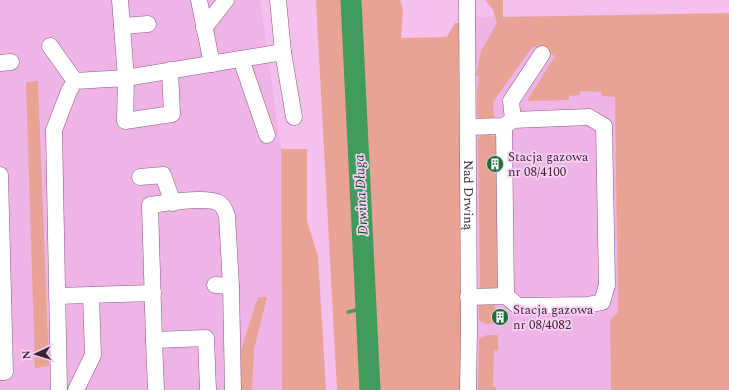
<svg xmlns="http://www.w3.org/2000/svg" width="729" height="390" font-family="Spectral,serif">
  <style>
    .built { fill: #eeb4e6 }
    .green { fill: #e9a395 }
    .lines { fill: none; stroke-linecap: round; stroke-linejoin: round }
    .stream { stroke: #419a5e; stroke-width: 3.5 }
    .river { stroke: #419a5e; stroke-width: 21 }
    .minor-casing { stroke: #865880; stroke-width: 17 }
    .minor { stroke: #fff; stroke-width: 16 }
    .labels { text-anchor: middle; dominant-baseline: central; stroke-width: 3.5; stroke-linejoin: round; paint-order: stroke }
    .poi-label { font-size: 13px; fill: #392436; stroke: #fcd1f5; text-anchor: start }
    .street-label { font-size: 13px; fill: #392436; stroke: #fcd1f5 }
    .water-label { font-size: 14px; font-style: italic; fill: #0a4e26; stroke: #fcd1f5 }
  </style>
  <rect width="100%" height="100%" fill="#f4c0ec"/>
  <g class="built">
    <path d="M0,0H260L281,149L282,390H0Z"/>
    <path d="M615,15L618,312L610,321L611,390H474V17Z"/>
  </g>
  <g class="green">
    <path d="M316,0H400L403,9L401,38L447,37L455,23H459L462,244L461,390H337Z"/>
    <path d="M485,0H503V17L729,13V390H611L610,321L618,312L615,97L602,96L601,92L580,91V95L569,96V100L527,101L555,56L533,46L493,102L494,118C487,122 484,121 477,116V91L479,77L476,76L481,51L497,23L493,10Z"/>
    <path d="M38,81L49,366L35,368L26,82Z"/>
    <path d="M486,134L494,136L496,139L499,284L495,289H482L480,287L478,139L480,136Z"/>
    <path d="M281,149H307V221L318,256L326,390H282Z"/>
    <path d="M258,297H267L254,349L252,390H240L241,350Z"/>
    <path d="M481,303L495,304V308L499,313H495V323L486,324L479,320V305Z"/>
    <path d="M487,335H498V350L494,351L493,386H495L496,390H478L479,339Z"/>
  </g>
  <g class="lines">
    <path class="stream" d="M348,312L357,310L366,306"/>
    <path class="river" d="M351,0L370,390"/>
    <g class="minor-casing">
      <g id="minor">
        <path d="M120,0L126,78L283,52L294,117"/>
        <path d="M199,0L212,64"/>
        <path d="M278,0L283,52"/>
        <path id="s1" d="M467,0L469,329L468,390"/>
        <path d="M122,26L148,24"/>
        <path d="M204,28L226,0"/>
        <path d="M50,46L75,81"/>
        <path d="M241,59L267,135"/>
        <path d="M0,63L11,62"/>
        <path d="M513,120L511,101L542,54"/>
        <path d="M504,126L506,296"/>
        <path d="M468,127L504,126L513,120L589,117L604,126L607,285L602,302L588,305L518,306L506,296L468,297"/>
        <path d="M0,175L5,372H0"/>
        <path d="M140,177L163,175L173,203"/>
        <path d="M231,286L233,390"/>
        <path d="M57,296L153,293"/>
        <path d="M154,340L150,205C165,203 207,196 219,203C224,206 225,211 227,216L231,286L215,285"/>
        <path d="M59,390L54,130L69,91L75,81L126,78L125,121L172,114L170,70"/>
        <path d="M76,390L93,355L91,295"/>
        <path d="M156,390L154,340L206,338L208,390"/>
      </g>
    </g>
    <use href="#minor" class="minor"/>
  </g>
  <defs>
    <g id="building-disc" transform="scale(0.9)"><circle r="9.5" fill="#206d3c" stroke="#fcd1f5"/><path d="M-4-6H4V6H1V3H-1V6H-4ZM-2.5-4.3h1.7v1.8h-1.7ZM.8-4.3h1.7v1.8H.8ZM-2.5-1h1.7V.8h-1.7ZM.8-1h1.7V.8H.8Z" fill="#fff"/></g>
  </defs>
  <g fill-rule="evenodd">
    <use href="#building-disc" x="495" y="164"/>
    <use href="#building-disc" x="500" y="317"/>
  </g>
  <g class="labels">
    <g class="poi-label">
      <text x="508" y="157">Stacja gazowa<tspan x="508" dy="15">nr 08/4100</tspan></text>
      <text x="513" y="310">Stacja gazowa<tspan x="513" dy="15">nr 08/4082</tspan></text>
    </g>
    <g class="street-label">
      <text stroke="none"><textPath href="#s1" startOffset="195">Nad Drwiną</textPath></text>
    </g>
    <g class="water-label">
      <text transform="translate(361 195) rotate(-93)">Drwina Długa</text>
    </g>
  </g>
  <g transform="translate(36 354) rotate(266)" stroke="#fcd1f5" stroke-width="3" paint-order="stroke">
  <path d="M0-3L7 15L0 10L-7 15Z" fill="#392436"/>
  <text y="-6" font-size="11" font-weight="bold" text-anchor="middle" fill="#392436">N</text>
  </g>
</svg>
